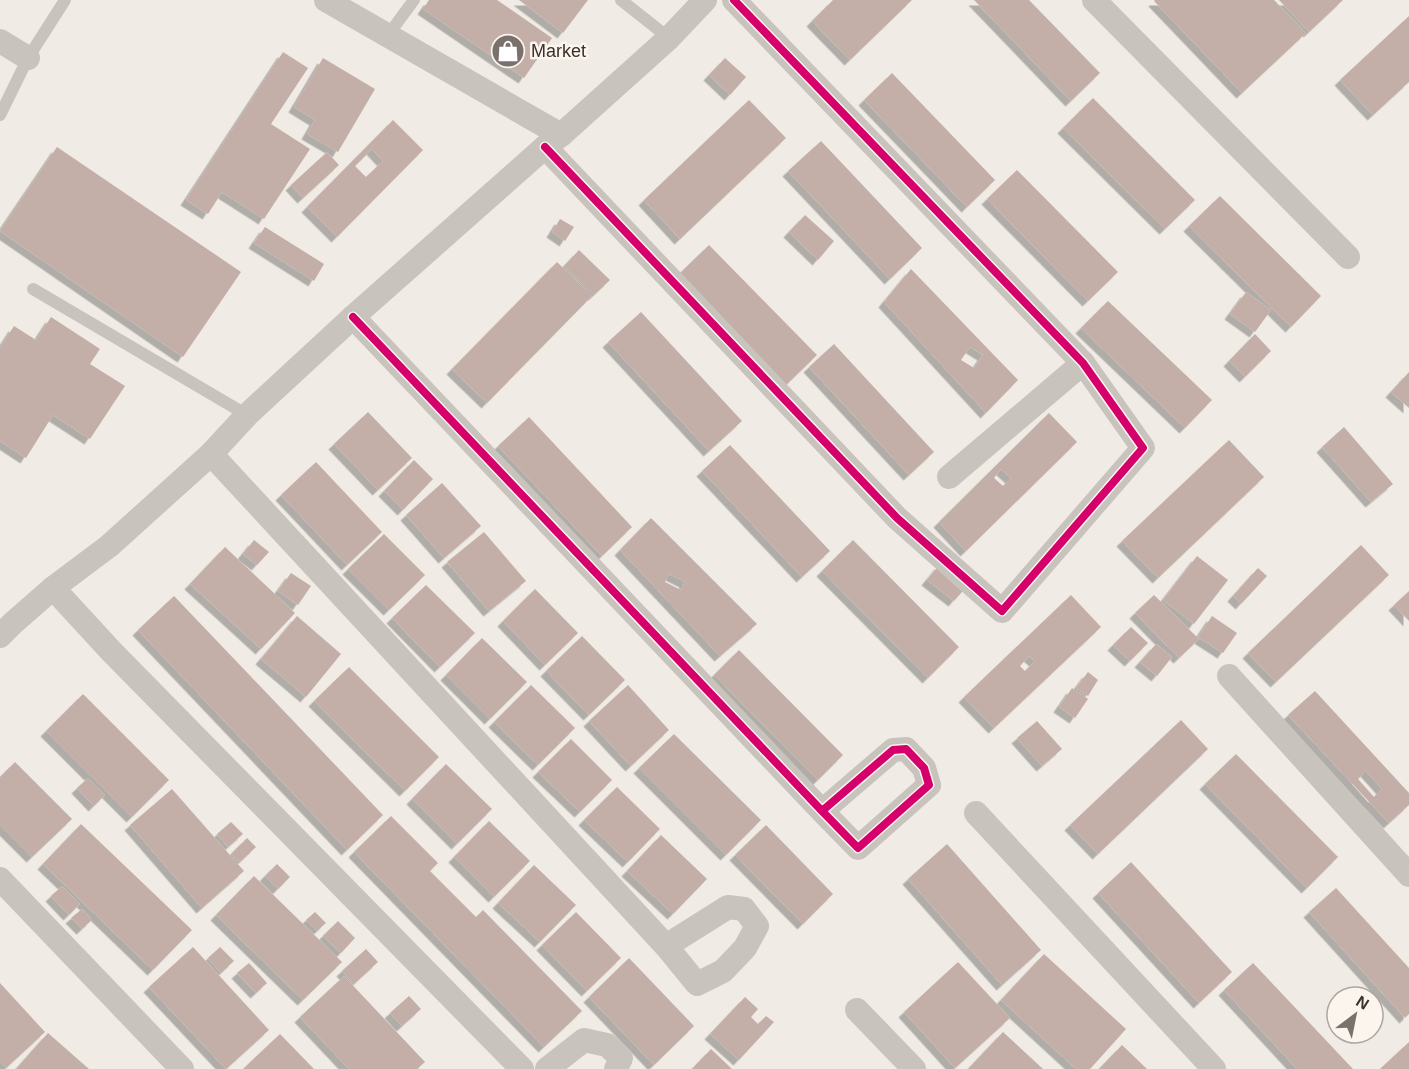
<svg xmlns="http://www.w3.org/2000/svg" width="1409" height="1069" font-family="Helvetica,sans-serif">
  <style>
    .building { fill: #c3afa7; fill-rule: evenodd; filter: url(#shadow) }
    .lines { fill: none; stroke-linecap: round; stroke-linejoin: round }
    .lane { stroke: #c9c3be; stroke-width: 12 }
    .street { stroke: #c9c3be; stroke-width: 24 }
    .cycleway-casing { stroke: #fbf5ee; stroke-width: 11 }
    .cycleway { stroke: #d6006c; stroke-width: 8 }
    .labels { text-anchor: middle; dominant-baseline: central; stroke-width: 5; stroke-linejoin: round; paint-order: stroke }
    .poi-label { font-size: 18px; fill: #3b302b; stroke: #fbf5ee; text-anchor: start }
  </style>
  <defs>
    <filter id="shadow"><feDropShadow dx="-5.5" dy="5.5" stdDeviation="0" flood-color="#0004"/></filter>
  </defs>
  <rect width="100%" height="100%" fill="#f0ebe5"/>
  <g class="building">
    <path d="M429,0H497L552,38L524,78L423,9Z"/>
    <path d="M519,0H588L563,33Z"/>
    <path d="M833,0H912L850,60L812,21Z"/>
    <path d="M974,0H1029L1100,73L1071,101Z"/>
    <path d="M1155,0H1274L1306,33L1242,93L1154,1Z"/>
    <path d="M1279,0H1343L1309,32Z"/>
    <path d="M1409,16V82L1373,115L1340,80Z"/>
    <path d="M283,52L308,68L271,124L310,149L264,219L222,192L208,214L186,200Z"/>
    <path d="M323,58L375,89L338,152L307,134L315,120L294,107Z"/>
    <path d="M725,58L746,77L730,95L709,75Z"/>
    <path d="M892,73L995,180L967,207L864,100Z"/>
    <path d="M1093,98L1195,200L1165,229L1063,128Z"/>
    <path d="M749,100L786,138L680,239L644,200Z"/>
    <path d="M393,120L423,150L337,237L307,207ZM372,149L383,161L366,177L355,166Z"/>
    <path d="M821,141L922,248L890,279L788,171Z"/>
    <path d="M57,147L241,272L183,357L0,231Z"/>
    <path d="M327,152L339,165L303,198L291,185Z"/>
    <path d="M1017,170L1118,272L1088,301L987,199Z"/>
    <path d="M1220,196L1321,296L1291,327L1189,226Z"/>
    <path d="M805,215L834,241L818,260L789,232Z"/>
    <path d="M560,219L574,227L565,241L552,232Z"/>
    <path d="M265,227L324,264L314,281L254,243Z"/>
    <path d="M709,245L817,355L786,385L678,275Z"/>
    <path d="M579,250L610,280L594,295L564,266Z"/>
    <path d="M557,262L592,296L487,403L452,369Z"/>
    <path d="M911,269L1018,380L986,413L884,302ZM970,347L983,355L974,368L961,360Z"/>
    <path d="M1246,292L1271,310L1255,332L1230,314Z"/>
    <path d="M1108,301L1212,400L1185,428L1081,328Z"/>
    <path d="M641,312L742,421L709,451L608,342Z"/>
    <path d="M51,317L100,349L90,364L125,386L90,439L53,415L26,458L0,441V348L14,326L36,340Z"/>
    <path d="M1255,334L1271,351L1245,377L1229,361Z"/>
    <path d="M834,344L934,452L909,475L809,367Z"/>
    <path d="M1409,372V408L1391,392Z"/>
    <path d="M368,412L412,458L378,490L334,444Z"/>
    <path d="M1049,413L1077,442L966,551L939,522ZM1001,469L1011,478L1003,486L994,478Z"/>
    <path d="M529,417L632,527L602,556L498,446Z"/>
    <path d="M1344,427L1393,484L1371,502L1322,447Z"/>
    <path d="M1229,440L1264,477L1158,578L1122,541Z"/>
    <path d="M730,445L830,551L802,577L702,471Z"/>
    <path d="M414,460L433,479L403,510L384,491Z"/>
    <path d="M316,462L382,532L347,565L281,495Z"/>
    <path d="M442,483L481,526L444,558L406,515Z"/>
    <path d="M651,518L757,624L720,656L620,550ZM669,574L685,582L681,590L665,582Z"/>
    <path d="M484,532L526,581L489,611L447,562Z"/>
    <path d="M384,534L425,575L389,610L348,569Z"/>
    <path d="M254,540L269,552L257,565L243,554Z"/>
    <path d="M853,540L959,647L928,678L822,571Z"/>
    <path d="M1361,545L1389,575L1276,682L1248,653Z"/>
    <path d="M225,547L295,613L261,649L190,584Z"/>
    <path d="M1197,556L1228,580L1194,624L1163,600Z"/>
    <path d="M940,564L968,585L954,601L927,580Z"/>
    <path d="M1258,568L1267,576L1241,604L1233,596Z"/>
    <path d="M291,573L311,586L298,605L278,591Z"/>
    <path d="M426,585L475,633L440,667L392,618Z"/>
    <path d="M535,589L578,633L545,665L503,621Z"/>
    <path d="M1409,591V621L1394,605Z"/>
    <path d="M1071,595L1101,627L994,728L964,697ZM1029,656L1035,661L1025,671L1020,666Z"/>
    <path d="M1154,595L1199,639L1179,658L1135,613Z"/>
    <path d="M174,596L383,815L347,850L138,630Z"/>
    <path d="M297,616L341,654L306,697L261,659Z"/>
    <path d="M1212,616L1237,633L1223,653L1198,637Z"/>
    <path d="M1131,627L1148,643L1130,661L1113,645Z"/>
    <path d="M582,636L625,680L589,715L546,671Z"/>
    <path d="M482,638L527,682L490,719L446,675Z"/>
    <path d="M1156,644L1172,657L1157,676L1140,662Z"/>
    <path d="M739,650L843,755L818,780L714,675Z"/>
    <path d="M349,667L439,757L405,791L314,701Z"/>
    <path d="M1088,672L1098,680L1088,696L1076,688Z"/>
    <path d="M531,685L575,728L538,765L494,722Z"/>
    <path d="M628,685L669,730L631,766L589,721Z"/>
    <path d="M1072,688L1088,699L1075,718L1059,707Z"/>
    <path d="M1315,691L1409,793V805L1389,823L1288,715ZM1366,771L1382,789L1374,797L1358,779Z"/>
    <path d="M83,694L169,780L132,817L46,731Z"/>
    <path d="M1181,720L1208,749L1098,854L1070,825Z"/>
    <path d="M1037,721L1062,749L1042,766L1017,738Z"/>
    <path d="M674,734L761,820L726,855L639,768Z"/>
    <path d="M571,739L612,780L580,812L538,772Z"/>
    <path d="M1236,754L1338,857L1307,888L1205,784Z"/>
    <path d="M15,762L72,819L32,857L0,825V777Z"/>
    <path d="M446,764L492,809L457,844L412,799Z"/>
    <path d="M88,778L105,795L94,806L77,788Z"/>
    <path d="M617,787L660,829L628,862L584,820Z"/>
    <path d="M172,789L244,871L202,908L130,825Z"/>
    <path d="M391,816L438,863L430,871L476,917L483,910L582,1011L544,1047L354,852Z"/>
    <path d="M489,821L530,861L494,897L454,857Z"/>
    <path d="M231,822L243,834L228,847L217,834Z"/>
    <path d="M81,824L192,930L153,970L43,864Z"/>
    <path d="M766,825L833,894L803,924L735,855Z"/>
    <path d="M661,835L707,879L673,914L627,871Z"/>
    <path d="M247,838L256,847L240,862L231,854Z"/>
    <path d="M947,844L1041,950L1002,985L908,879Z"/>
    <path d="M1131,862L1232,972L1199,1003L1098,893Z"/>
    <path d="M277,864L290,877L278,889L265,876Z"/>
    <path d="M534,865L576,905L540,942L498,903Z"/>
    <path d="M254,876L342,962L303,1000L216,915Z"/>
    <path d="M62,886L80,904L69,915L51,896Z"/>
    <path d="M1336,888L1409,968V1014L1405,1018L1309,912Z"/>
    <path d="M82,909L92,920L82,929L71,918Z"/>
    <path d="M315,912L326,923L317,931L306,920Z"/>
    <path d="M576,912L621,958L587,991L542,945Z"/>
    <path d="M338,921L355,938L341,953L323,936Z"/>
    <path d="M193,947L269,1030L226,1069L149,987Z"/>
    <path d="M220,947L234,961L221,973L208,958Z"/>
    <path d="M366,949L378,962L354,984L342,971Z"/>
    <path d="M1044,954L1126,1029L1090,1069H1076L1001,1000Z"/>
    <path d="M629,958L694,1026L654,1065L589,997Z"/>
    <path d="M958,962L1010,1018L955,1068L904,1012Z"/>
    <path d="M249,963L267,983L256,993L237,973Z"/>
    <path d="M1253,963L1353,1069H1297L1224,990Z"/>
    <path d="M344,976L425,1062L417,1069H349L300,1017Z"/>
    <path d="M0,983L45,1032L6,1068L0,1062Z"/>
    <path d="M409,996L421,1009L402,1026L390,1013Z"/>
    <path d="M745,997L758,1009L751,1017L758,1024L766,1016L774,1022L739,1060L710,1034Z"/>
    <path d="M1003,1032L1043,1069H968Z"/>
    <path d="M48,1033L89,1069H16Z"/>
    <path d="M280,1034L314,1069H243Z"/>
    <path d="M1409,1042V1069H1380Z"/>
    <path d="M1122,1045L1147,1069H1099Z"/>
    <path d="M711,1049L732,1069H692Z"/>
  </g>
  <g class="lines">
    <g class="lane">
      <path d="M621,0L669,38"/>
      <path d="M388,35L414,0"/>
      <path d="M0,115L28,58L65,0"/>
      <path d="M33,289L247,415"/>
    </g>
    <g class="street">
      <path d="M326,0L561,135"/>
      <path d="M1094,0L1348,257"/>
      <path d="M0,41L28,58"/>
      <path d="M545,147L897,518L1002,611L1143,448L1083,363L734,0"/>
      <path d="M353,317L822,811L858,848L929,785L924,768L906,749L893,750L822,811"/>
      <path d="M211,454L666,946L697,984L723,971L745,948L757,926L744,909L728,907L666,946"/>
      <path d="M949,477L1083,363"/>
      <path d="M53,588L111,651L522,1069"/>
      <path d="M0,636L13,623L53,588L109,546L211,454L247,415L353,317L545,147L561,135L669,38L705,0"/>
      <path d="M1229,676L1409,875"/>
      <path d="M976,813L1214,1069"/>
      <path d="M0,879L182,1069"/>
      <path d="M857,1010L914,1069"/>
      <path d="M547,1069L584,1040L607,1045L621,1058L616,1069"/>
    </g>
    <g class="cycleway-casing">
      <g id="cycleway">
        <path d="M545,147L897,518L1002,611L1143,448L1083,363L734,0"/>
        <path d="M353,317L822,811L858,848L929,785L924,768L906,749L893,750L822,811"/>
      </g>
    </g>
    <use href="#cycleway" class="cycleway"/>
  </g>
  <defs>
    <g id="shop-disc" transform="scale(1.725)"><circle r="9.5" fill="#7a716c" stroke="#fbf5ee"/><path d="M-5-2.5h2.3a2.7 3.5 0 0 1 5.4 0H5L5.5 6h-11ZM-1.5-2.5h3a1.5 2.3 0 0 0-3 0Z" fill="#fff"/></g>
  </defs>
  <g fill-rule="evenodd">
    <use href="#shop-disc" x="508" y="51"/>
  </g>
  <g class="labels">
    <g class="poi-label">
      <text x="531" y="51">Market</text>
    </g>
  </g>
  <g transform="translate(1355 1015) rotate(32)"><circle r="28" fill="#fbf5ee" stroke="#aea6a0" stroke-width="1.5"/>
  <path d="M0-4.5L10 22L0 15L-10 22Z" fill="#7a716c"/>
  <text y="-9" font-size="16" font-weight="bold" text-anchor="middle" fill="#3b302b">N</text>
  </g>
</svg>
